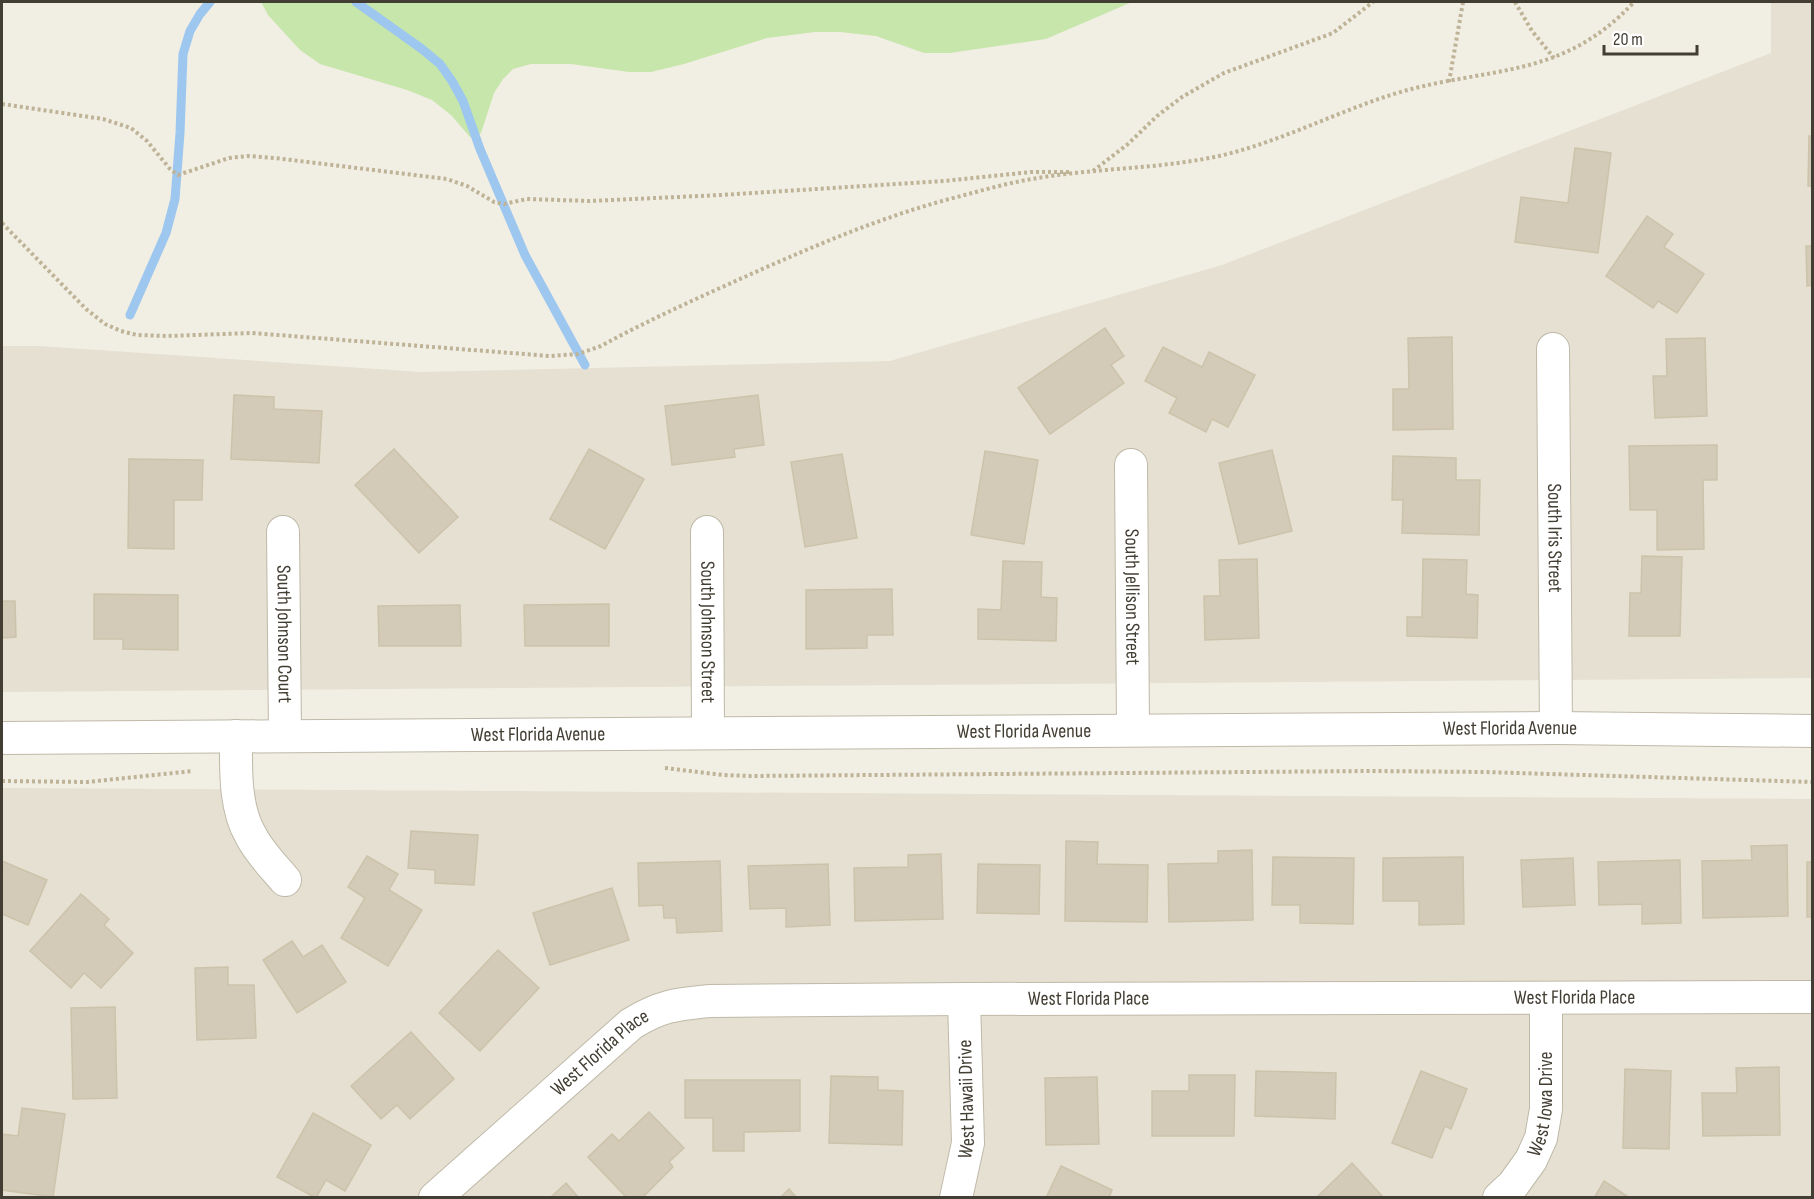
<svg xmlns="http://www.w3.org/2000/svg" width="1814" height="1199" font-family="'Sofia Sans Condensed',sans-serif">
  <style>
    .residential { fill: #e5e0d1 }
    .green { fill: #c7e6ab }
    .lines { fill: none; stroke-linecap: round; stroke-linejoin: round }
    .stream { stroke: #9dc7ef; stroke-width: 9 }
    .building { fill: #d3cab8; stroke: #cdc3ab; stroke-width: 1.5 }
    .minor-casing { stroke: #bfb9a8; stroke-width: 34 }
    .path { stroke: #beb397; stroke-width: 4; stroke-dasharray: 3 3; stroke-linecap: butt }
    .minor { stroke: #fff; stroke-width: 32 }
    .labels { text-anchor: middle; dominant-baseline: central; stroke-width: 5; stroke-linejoin: round; paint-order: stroke }
    .street-label { font-size: 20px; fill: #433e33; stroke: #fff }
  </style>
  <rect width="100%" height="100%" fill="#f1eee3"/>
  <g class="residential">
    <path d="M1771,2H1812V678L2,692V346H39L421,372L890,361L1222,265L1771,53Z"/>
    <path d="M2,788L1812,799V1197L2,1198Z"/>
  </g>
  <path class="green" d="M261,2H1132L1046,39L950,53H924L876,36L840,32H815L767,38L684,64L651,72H629L571,64H531L513,69L503,79L494,93L481,133L474,137H470L451,115L432,100L407,90L320,64L300,50L268,15Z"/>
  <g class="lines">
    <g class="stream">
      <path d="M356,2L422,49L440,64L452,81L463,101L480,149L525,255L585,365"/>
      <path d="M130,315L166,233L175,199L180,133L183,54L190,31L200,14L210,2"/>
    </g>
  </g>
  <g class="building">
    <path d="M1809,136H1812V186H1808Z"/>
    <path d="M1575,148L1611,153L1598,253L1515,242L1521,197L1568,203Z"/>
    <path d="M1647,216L1673,234L1664,247L1704,274L1677,313L1658,301L1653,308L1606,276Z"/>
    <path d="M1806,246H1812V285L1807,286Z"/>
    <path d="M1105,328L1124,356L1111,365L1124,383L1050,434L1018,388Z"/>
    <path d="M1452,337L1453,429L1393,430V389H1409L1408,338Z"/>
    <path d="M1705,338L1707,416L1655,418L1653,376H1667L1666,339Z"/>
    <path d="M1163,347L1202,367L1209,352L1255,375L1228,427L1212,419L1206,432L1169,413L1177,398L1145,381Z"/>
    <path d="M234,395L274,397V409L322,411L319,463L231,459Z"/>
    <path d="M758,395L764,445L734,449L735,457L672,465L665,406Z"/>
    <path d="M1717,445V480H1703L1704,549L1657,550V510H1630L1629,446Z"/>
    <path d="M394,449L458,517L419,553L355,485Z"/>
    <path d="M589,449L644,479L605,549L550,519Z"/>
    <path d="M1272,450L1292,531L1239,544L1219,463Z"/>
    <path d="M985,451L1038,460L1024,544L971,535Z"/>
    <path d="M842,454L857,538L805,547L791,462Z"/>
    <path d="M1393,456L1456,458V480H1480L1479,535L1402,533L1403,500H1392Z"/>
    <path d="M129,459L203,460L202,500H174V549L128,548Z"/>
    <path d="M1642,556L1682,557L1680,636H1629L1630,593H1641Z"/>
    <path d="M1257,559L1259,638L1205,640L1204,596H1220L1219,560Z"/>
    <path d="M1423,559L1467,560L1466,594L1478,595L1477,638L1407,636V617H1422Z"/>
    <path d="M1003,561L1042,562L1041,597L1057,598L1056,641L978,639V609L1001,610Z"/>
    <path d="M892,589L893,635H867V648L806,649V590Z"/>
    <path d="M94,594L178,595V650L123,649V639H94Z"/>
    <path d="M2,601H15L16,637L2,638Z"/>
    <path d="M609,604V646H525L524,605Z"/>
    <path d="M460,605L461,646H379L378,606Z"/>
    <path d="M411,831L478,835L474,885L435,883V870L408,868Z"/>
    <path d="M1066,841L1098,842L1097,864L1148,865L1147,922L1065,921Z"/>
    <path d="M1787,845L1788,916L1703,918L1702,861L1752,860L1751,846Z"/>
    <path d="M1252,850L1253,920L1169,922L1168,864L1218,863V851Z"/>
    <path d="M941,854L943,919L855,921L854,868L908,867V855Z"/>
    <path d="M367,856L398,874L389,890L422,910L388,966L341,938L365,898L348,887Z"/>
    <path d="M1273,857L1354,858L1353,924L1300,923V905H1272Z"/>
    <path d="M1463,857L1464,924L1419,925V901H1383V858Z"/>
    <path d="M1573,858L1575,905L1523,907L1521,860Z"/>
    <path d="M1680,860L1681,923L1642,924V904L1599,905L1598,862Z"/>
    <path d="M2,861L47,880L28,925L2,914Z"/>
    <path d="M720,861L722,931L677,933L676,918H664L663,905L639,906L638,863Z"/>
    <rect x="1807" y="862" width="5" height="55"/>
    <path d="M828,864L830,925L786,927V908L750,909L748,866Z"/>
    <path d="M978,864L1040,865L1039,914L977,913Z"/>
    <path d="M612,888L629,940L550,965L533,913Z"/>
    <path d="M81,894L109,919L104,925L133,953L101,988L84,973L71,988L30,951Z"/>
    <path d="M292,941L303,957L322,945L346,982L297,1013L263,960Z"/>
    <path d="M498,950L539,988L480,1051L439,1013Z"/>
    <path d="M228,967V985H254L256,1038L197,1040L195,968Z"/>
    <path d="M115,1007L117,1098L73,1099L71,1008Z"/>
    <path d="M411,1032L454,1079L410,1119L397,1105L381,1119L351,1086Z"/>
    <path d="M1779,1067L1780,1135L1703,1136L1702,1093H1737L1736,1068Z"/>
    <path d="M1625,1069L1671,1071L1669,1149L1623,1148Z"/>
    <path d="M1256,1071L1336,1073L1335,1119L1255,1116Z"/>
    <path d="M1421,1071L1467,1089L1451,1129L1445,1126L1432,1158L1392,1143Z"/>
    <path d="M1189,1075H1235L1234,1136H1152V1091H1189Z"/>
    <path d="M831,1076L878,1077V1090L903,1091L902,1145L829,1143Z"/>
    <path d="M1097,1077L1099,1144L1046,1145L1045,1078Z"/>
    <path d="M685,1080H800V1131L744,1132V1151H713V1118H685Z"/>
    <path d="M22,1108L65,1114L53,1197L2,1190V1134L18,1136Z"/>
    <path d="M649,1112L684,1148L669,1162L673,1167L642,1198H627L588,1157L612,1134L619,1141Z"/>
    <path d="M313,1113L371,1145L345,1191L326,1180L316,1198L277,1177Z"/>
    <path d="M1352,1163L1384,1198H1316Z"/>
    <path d="M1061,1166L1112,1190L1109,1198H1046Z"/>
    <path d="M1604,1181L1630,1198H1594Z"/>
    <path d="M566,1183L579,1198H550Z"/>
    <path d="M789,1189L797,1198H780Z"/>
  </g>
  <g class="lines">
    <g class="minor-casing">
      <g id="minor">
        <path id="s1" d="M1553,349L1556,728"/>
        <path id="s2" d="M1131,465L1133,729"/>
        <path id="s3" d="M283,532L285,735"/>
        <path id="s4" d="M707,532L708,733"/>
        <path d="M236,736C236,768 234,807 251,836C260,853 273,866 285,880"/>
        <path id="s5" d="M2,738L1556,728L1812,731"/>
        <path id="s6" d="M435,1198L631,1024C660,1006 676,1004 710,1001L964,999L1812,997"/>
        <path id="s7" d="M956,1198L968,1143L964,999"/>
        <path id="s8" d="M1499,1198L1513,1185L1531,1160L1541,1138L1546,1109V998"/>
      </g>
    </g>
    <g class="path">
      <path d="M1515,2L1532,31L1554,58"/>
      <path d="M1449,82L1463,2"/>
      <path d="M2,104L103,119L131,128L147,141L170,169L178,175L229,158L248,156L275,158L447,179L467,186L494,202L504,204L527,199L590,201L721,195L944,181L1031,172H1070"/>
      <path d="M1093,171L1128,144L1157,116L1182,97L1224,73L1333,33L1373,2"/>
      <path d="M2,223L86,309L105,324L121,331L137,335L168,336L252,333L550,356L578,354L601,346C652,318 707,294 760,270C826,241 887,215 957,197C984,190 1011,182 1038,178C1091,169 1145,169 1198,160C1268,149 1329,114 1397,93C1488,66 1562,80 1634,2"/>
      <path d="M665,768L723,775L750,776L1372,771L1484,772L1812,782"/>
      <path d="M2,781L87,782L193,771"/>
    </g>
    <use href="#minor" class="minor"/>
  </g>
  <g class="labels">
    <g class="street-label">
      <text stroke="none"><textPath href="#s1" startOffset="189">South Iris Street</textPath></text>
      <text stroke="none"><textPath href="#s2" startOffset="132">South Jellison Street</textPath></text>
      <text stroke="none"><textPath href="#s3" startOffset="102">South Johnson Court</textPath></text>
      <text stroke="none"><textPath href="#s4" startOffset="100">South Johnson Street</textPath></text>
      <text stroke="none"><textPath href="#s5" startOffset="1508">West Florida Avenue</textPath></text>
      <text stroke="none"><textPath href="#s5" startOffset="1022">West Florida Avenue</textPath></text>
      <text stroke="none"><textPath href="#s5" startOffset="536">West Florida Avenue</textPath></text>
      <text stroke="none"><textPath href="#s6" startOffset="1210">West Florida Place</textPath></text>
      <text stroke="none"><textPath href="#s6" startOffset="724">West Florida Place</textPath></text>
      <text stroke="none"><textPath href="#s6" startOffset="220">West Florida Place</textPath></text>
      <text stroke="none"><textPath href="#s7" startOffset="100">West Hawaii Drive</textPath></text>
      <text stroke="none"><textPath href="#s8" startOffset="108">West Iowa Drive</textPath></text>
    </g>
  </g>
  <rect width="1814" height="1199" fill="none" stroke="#433e33" stroke-width="6"/>
  <path d="M1604 45v9h93v-9" fill="none" stroke="#433e33" stroke-width="3"/>
  <text x="1613" y="45" font-size="18" fill="#433e33" stroke="#ffffff" stroke-width="4.5" paint-order="stroke">20 m</text>
</svg>
